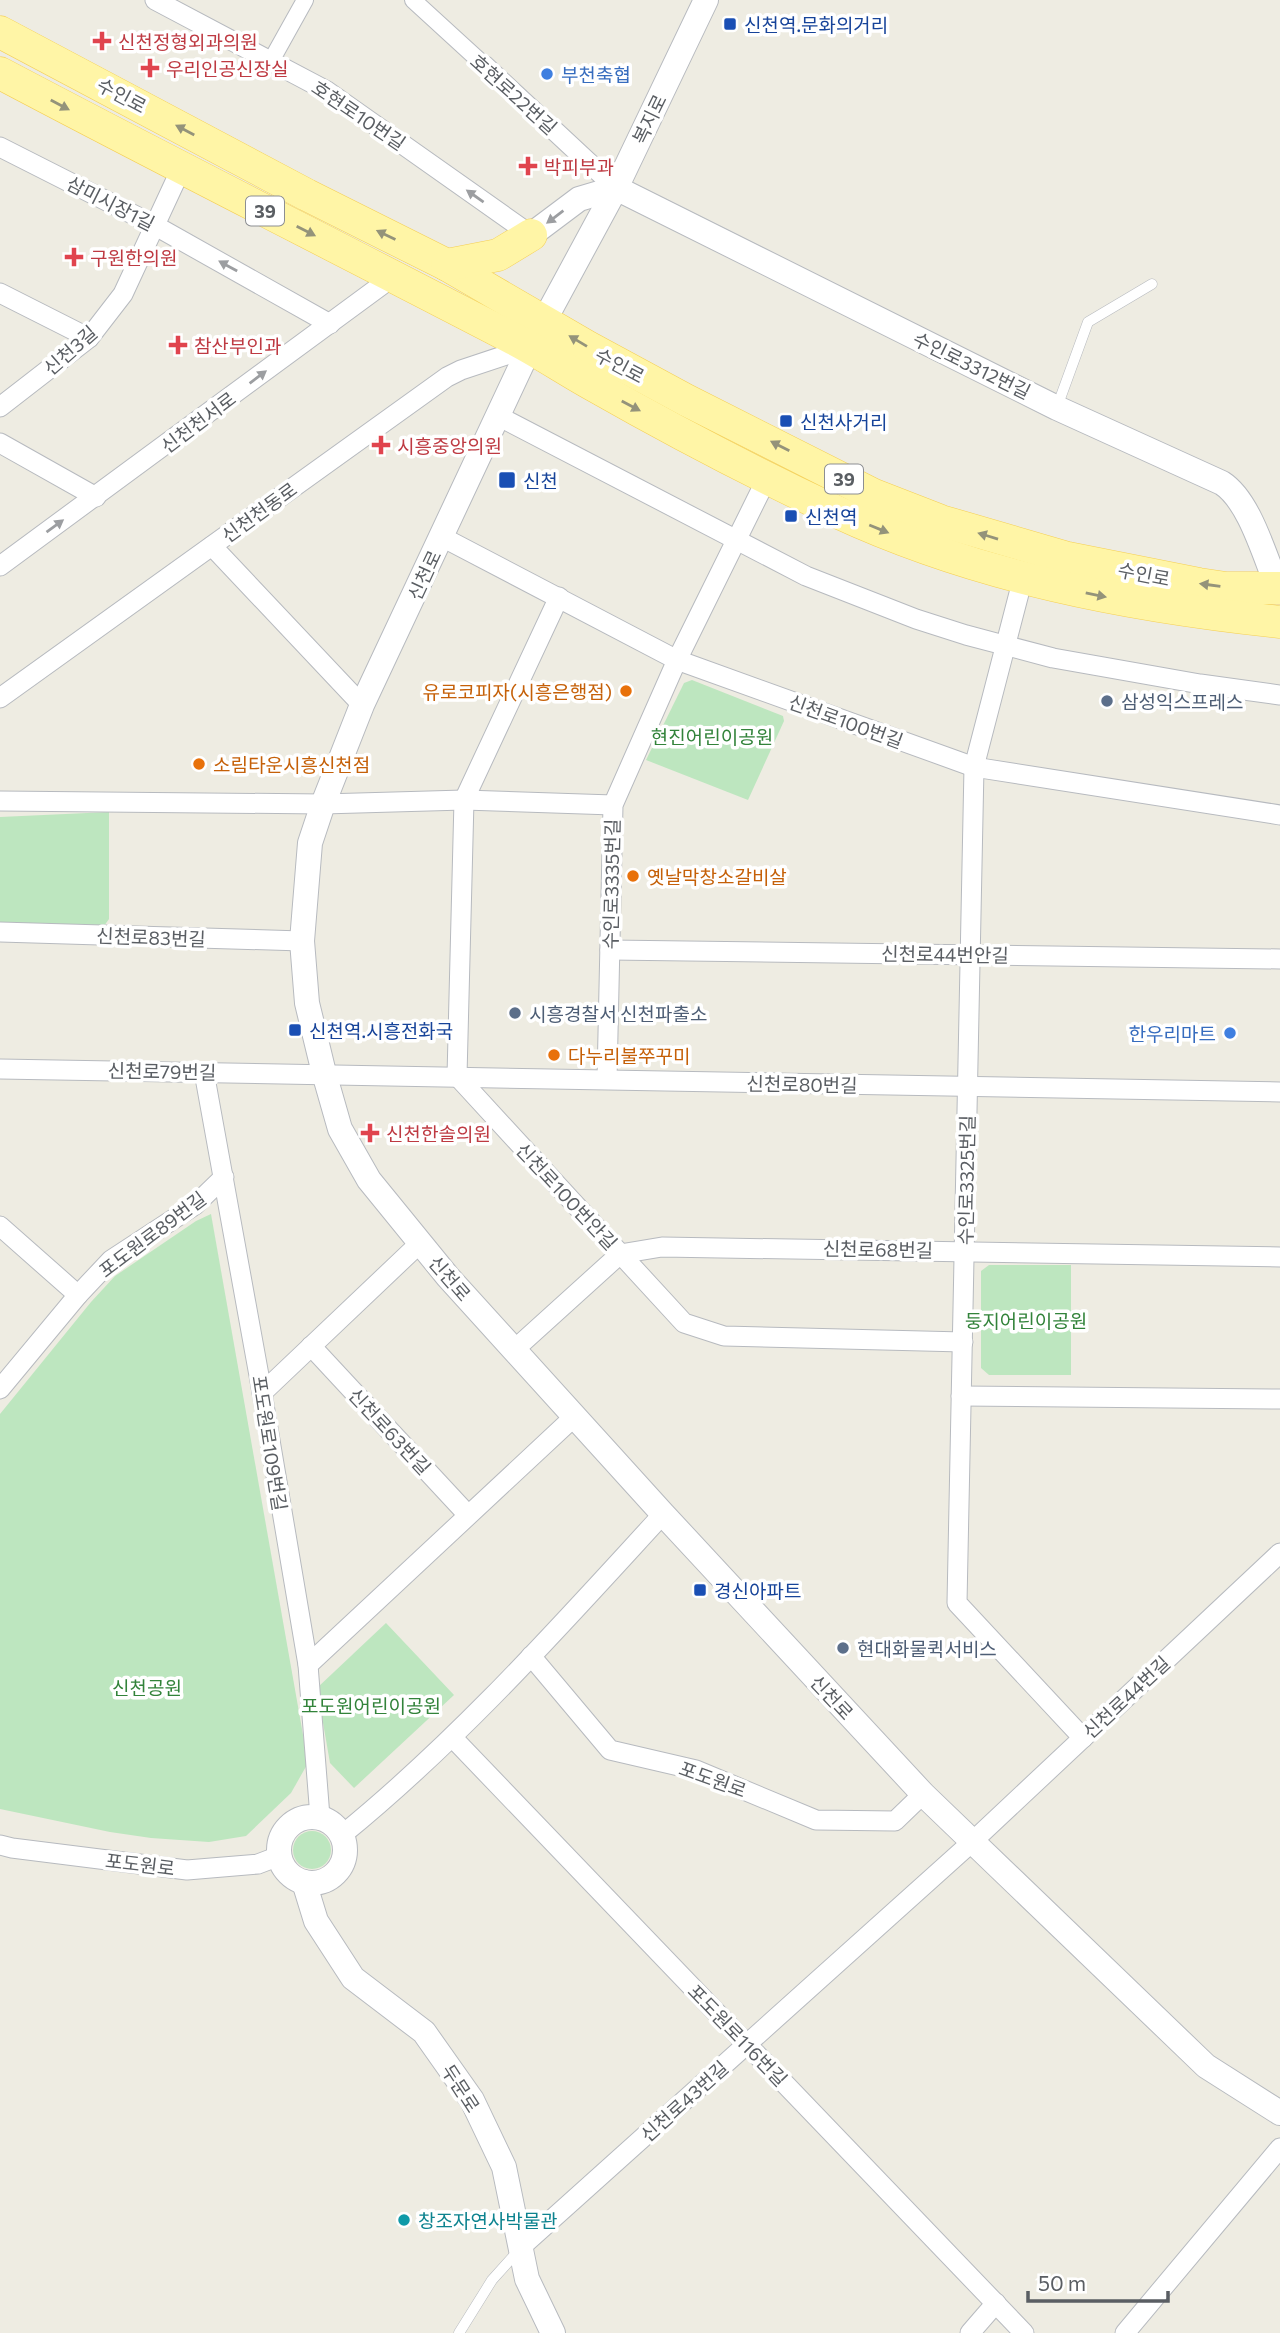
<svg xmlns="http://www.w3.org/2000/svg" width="1280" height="2333" font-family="Commissioner,'Noto Sans KR',sans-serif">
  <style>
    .green { fill: #bde6bf }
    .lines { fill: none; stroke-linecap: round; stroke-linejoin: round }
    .service-casing { stroke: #b7babf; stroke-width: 11 }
    .pedestrian-casing { stroke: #b7babf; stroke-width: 18 }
    .minor-casing { stroke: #b7babf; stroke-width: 21 }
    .tertiary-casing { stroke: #b7babf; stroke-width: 26 }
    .primary-casing { stroke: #f5cf54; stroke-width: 33 }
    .service { stroke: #fff; stroke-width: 10 }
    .pedestrian { stroke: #fff; stroke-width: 16 }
    .minor { stroke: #fff; stroke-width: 19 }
    .tertiary { stroke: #fff; stroke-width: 24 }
    .primary { stroke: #fff5a6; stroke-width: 32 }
    .oneway { fill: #94937a }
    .oneway2 { fill: #9c9ea1 }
    .transit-dot { fill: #1a4fb4; stroke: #fff; stroke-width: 2.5 }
    .health-dot { fill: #e0444e; stroke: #fff; stroke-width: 2.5 }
    .shop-dot { fill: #3f7fe0; stroke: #fff; stroke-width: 2.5 }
    .food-dot { fill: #e8710a; stroke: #fff; stroke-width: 2.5 }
    .service-dot { fill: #5c6f8a; stroke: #fff; stroke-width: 2.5 }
    .culture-dot { fill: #0f9aa8; stroke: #fff; stroke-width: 2.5 }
    .labels { text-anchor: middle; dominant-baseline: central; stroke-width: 7; stroke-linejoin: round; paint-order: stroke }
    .shield { fill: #fff; stroke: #8c8e92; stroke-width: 2 }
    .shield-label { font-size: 18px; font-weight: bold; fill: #5a5e63 }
    .transit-label { font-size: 19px; fill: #164399; stroke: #fff; text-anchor: start }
    .health-label { font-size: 19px; fill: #be3a42; stroke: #fff; text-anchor: start }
    .shop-label { font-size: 19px; fill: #366cbe; stroke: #fff; text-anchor: start }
    .street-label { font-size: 19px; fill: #5a5e63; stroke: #fff }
    .food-label { font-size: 19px; fill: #c56008; stroke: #fff; text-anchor: start }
    .service-label { font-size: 19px; fill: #4e5e75; stroke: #fff; text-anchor: start }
    .park-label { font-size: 19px; fill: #32833a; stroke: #fff }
    .culture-label { font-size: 19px; fill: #0d838f; stroke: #fff; text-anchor: start }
  </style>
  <rect width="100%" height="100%" fill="#eeece2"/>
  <g class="green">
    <path d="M692,680L783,716L784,721L748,800L646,760L684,683Z"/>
    <path d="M109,812V919L104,926L0,927V817Z"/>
    <path d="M211,1214L308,1763L291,1793L246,1836L209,1842L151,1838L110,1832L0,1809V1414L91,1302L115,1276L196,1221Z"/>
    <path d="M989,1265H1071V1375H989L981,1368V1271Z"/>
    <path d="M386,1623L454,1695L354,1788L330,1763L317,1688Z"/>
    <circle cx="312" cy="1850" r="19"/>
  </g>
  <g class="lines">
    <g class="service-casing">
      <g id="service">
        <path d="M1057,407L1088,322L1152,284"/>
        <path d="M459,2333L492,2280L518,2251"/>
      </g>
    </g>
    <g class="pedestrian-casing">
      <g id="pedestrian">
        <path d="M413,0L484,65"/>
        <path d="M271,61L305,0"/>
      </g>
    </g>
    <g class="minor-casing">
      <g id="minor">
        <path d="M155,0L327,91L531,235"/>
        <path d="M484,65L616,188"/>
        <path d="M0,147L154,225L330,324"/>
        <path d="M0,293L89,338"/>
        <path d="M0,407L89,338L123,294L181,169"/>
        <path d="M498,416L806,576L916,619L966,635L1053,658L1200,684L1280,695"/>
        <path d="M0,443L96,497"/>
        <path d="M442,537L677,660L974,767L1280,815"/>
        <path d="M212,546L362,705"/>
        <path d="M0,566L394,276"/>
        <path d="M1023,578L974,767L957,1603L1083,1738"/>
        <path d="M559,597L464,800L457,1076L684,1323L724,1336L963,1342"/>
        <path d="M0,698L447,377L461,370L530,347"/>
        <path d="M0,801L323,804L464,800L613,805"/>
        <path d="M0,932L302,941"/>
        <path d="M610,950L1280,959"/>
        <path d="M0,1069L1280,1092"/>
        <path d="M204,1072L260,1381L308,1665L320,1817"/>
        <path d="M607,1079L613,805L677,660L767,478"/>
        <path d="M0,1226L78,1295"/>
        <path d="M311,1346L468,1515"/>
        <path d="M514,1350L620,1254L662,1247L1280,1257"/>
        <path d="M0,1389L78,1295L111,1260L195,1205L224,1177"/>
        <path d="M262,1393L420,1243"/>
        <path d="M961,1396L1280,1399"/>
        <path d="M531,1656L610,1750L696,1770L816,1820L895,1821L923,1794"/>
        <path d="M308,1665L575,1416"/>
        <path d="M452,1737L1024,2333"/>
        <path d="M342,1835C460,1739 561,1625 663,1514"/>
        <path d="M0,1845L12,1848L187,1870L258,1864L279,1856"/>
        <path d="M520,2248L972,1842L1280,1553"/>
        <path d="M970,2333L996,2303"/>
        <path d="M1125,2333L1280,2148"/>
      </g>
    </g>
    <g class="tertiary-casing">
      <g id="tertiary">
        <path d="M706,0L616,188L530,347L362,705L323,804L310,843L302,941L307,1003L324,1073L340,1129L369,1180L448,1277L663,1514L923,1794L1206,2066L1280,2113"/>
        <path d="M616,188L1057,408L1222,483C1250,501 1265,558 1278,588"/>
        <path d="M531,235L579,199L616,188"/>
        <circle cx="312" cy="1850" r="33"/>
        <path d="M304,1882L316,1921L353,1978L424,2032L472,2100L504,2167L527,2279L553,2333"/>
      </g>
    </g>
    <g class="primary-casing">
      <g id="primary">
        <path d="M0,32L307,195L447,265L588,347L686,400L874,495L941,521L1068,558L1199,584L1226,588H1280"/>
        <path d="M0,73C170,163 343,250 514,339C541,353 566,370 593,385C672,430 754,473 837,512C977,577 1128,606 1280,622"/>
        <path d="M447,265L498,255L531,235"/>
      </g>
    </g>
    <use href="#service" class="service"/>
    <use href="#pedestrian" class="pedestrian"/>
    <use href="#minor" class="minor"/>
    <use href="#tertiary" class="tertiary"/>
    <use href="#primary" class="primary"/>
  </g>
  <defs><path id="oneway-solid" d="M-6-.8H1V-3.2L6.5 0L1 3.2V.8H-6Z" transform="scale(1.75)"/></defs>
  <g class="oneway">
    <use href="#oneway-solid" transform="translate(60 105) rotate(28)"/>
    <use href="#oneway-solid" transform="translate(185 130) rotate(-152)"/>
    <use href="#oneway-solid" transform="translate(306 231) rotate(27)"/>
    <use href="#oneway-solid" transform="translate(386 235) rotate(-154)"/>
    <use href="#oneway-solid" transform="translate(578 341) rotate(-149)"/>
    <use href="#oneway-solid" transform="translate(631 406) rotate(28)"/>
    <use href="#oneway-solid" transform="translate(780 446) rotate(-153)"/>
    <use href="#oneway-solid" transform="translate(879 529) rotate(22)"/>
    <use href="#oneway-solid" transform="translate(988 536) rotate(-163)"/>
    <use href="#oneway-solid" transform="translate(1210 585) rotate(-172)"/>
    <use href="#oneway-solid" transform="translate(1096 595) rotate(12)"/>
  </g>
  <g class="oneway2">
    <use href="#oneway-solid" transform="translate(475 196) rotate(-145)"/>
    <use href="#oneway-solid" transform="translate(555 217) rotate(143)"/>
    <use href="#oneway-solid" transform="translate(228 266) rotate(-151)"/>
    <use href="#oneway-solid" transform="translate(258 377) rotate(-37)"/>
    <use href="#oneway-solid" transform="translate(55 526) rotate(-36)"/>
  </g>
  <g class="transit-dot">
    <rect x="723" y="17" width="14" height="14" rx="3.5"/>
    <rect x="779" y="414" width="14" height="14" rx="3.5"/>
    <rect x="498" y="471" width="18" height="18" rx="3.5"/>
    <rect x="784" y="509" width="14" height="14" rx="3.5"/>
    <rect x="288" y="1023" width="14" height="14" rx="3.5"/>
    <rect x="693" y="1583" width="14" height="14" rx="3.5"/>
  </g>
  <g class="health-dot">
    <path d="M98.5 30.5h7v7h7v7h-7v7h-7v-7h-7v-7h7z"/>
    <path d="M146.5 57.5h7v7h7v7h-7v7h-7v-7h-7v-7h7z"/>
    <path d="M524.5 155.5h7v7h7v7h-7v7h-7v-7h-7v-7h7z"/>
    <path d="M70.5 246.5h7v7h7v7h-7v7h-7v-7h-7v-7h7z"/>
    <path d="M174.5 334.5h7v7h7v7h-7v7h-7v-7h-7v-7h7z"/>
    <path d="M377.5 434.5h7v7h7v7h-7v7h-7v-7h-7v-7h7z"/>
    <path d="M366.5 1122.5h7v7h7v7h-7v7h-7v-7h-7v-7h7z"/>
  </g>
  <g class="shop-dot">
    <circle cx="547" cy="74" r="7"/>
    <circle cx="1230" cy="1033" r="7"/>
  </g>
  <g class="food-dot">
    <circle cx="626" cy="691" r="7"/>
    <circle cx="199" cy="764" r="7"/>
    <circle cx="633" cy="876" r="7"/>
    <circle cx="554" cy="1055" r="7"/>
  </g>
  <g class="service-dot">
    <circle cx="1107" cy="701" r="7"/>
    <circle cx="515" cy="1013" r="7"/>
    <circle cx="843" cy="1648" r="7"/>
  </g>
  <circle class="culture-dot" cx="404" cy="2220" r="7"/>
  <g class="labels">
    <g class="shield">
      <rect x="246" y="196.5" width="38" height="29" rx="5"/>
      <rect x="825" y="464.5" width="38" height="29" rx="5"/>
    </g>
    <g class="shield-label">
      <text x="265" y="211">39</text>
      <text x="844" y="479">39</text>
    </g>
    <g class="transit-label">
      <text x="744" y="24">신천역.문화의거리</text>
      <text x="800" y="421">신천사거리</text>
      <text x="523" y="480">신천</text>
      <text x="805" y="516">신천역</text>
      <text x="309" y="1030">신천역.시흥전화국</text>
      <text x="714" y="1590">경신아파트</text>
    </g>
    <g class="health-label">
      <text x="118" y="41">신천정형외과의원</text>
      <text x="166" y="68">우리인공신장실</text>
      <text x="544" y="166">박피부과</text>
      <text x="90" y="257">구원한의원</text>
      <text x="194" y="345">참산부인과</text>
      <text x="397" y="445">시흥중앙의원</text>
      <text x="386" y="1133">신천한솔의원</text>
    </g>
    <g class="shop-label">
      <text x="561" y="74">부천축협</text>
      <text x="1216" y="1033" text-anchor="end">한우리마트</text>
    </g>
    <g class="street-label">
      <text transform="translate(514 94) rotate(42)">호현로22번길</text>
      <text transform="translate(122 95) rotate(28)">수인로</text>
      <text transform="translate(359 115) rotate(34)">호현로10번길</text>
      <text transform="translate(649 119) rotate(-64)">복지로</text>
      <text transform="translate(111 203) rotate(27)">삼미시장1길</text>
      <text transform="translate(70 350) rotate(-41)">신천3길</text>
      <text transform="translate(620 365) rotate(28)">수인로</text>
      <text transform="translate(972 365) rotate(26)">수인로3312번길</text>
      <text transform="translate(198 422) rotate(-37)">신천천서로</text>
      <text transform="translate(259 512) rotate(-36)">신천천동로</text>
      <text transform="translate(1144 574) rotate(11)">수인로</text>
      <text transform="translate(424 575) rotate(-65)">신천로</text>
      <text transform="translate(846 721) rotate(20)">신천로100번길</text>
      <text transform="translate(611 884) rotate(-89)">수인로3335번길</text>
      <text transform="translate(151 937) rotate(2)">신천로83번길</text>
      <text transform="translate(945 954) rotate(1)">신천로44번안길</text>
      <text transform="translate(162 1071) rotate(1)">신천로79번길</text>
      <text transform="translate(802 1084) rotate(1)">신천로80번길</text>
      <text transform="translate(966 1180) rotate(-89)">수인로3325번길</text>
      <text transform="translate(567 1196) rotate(47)">신천로100번안길</text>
      <text transform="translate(152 1234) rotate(-37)">포도원로89번길</text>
      <text transform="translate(878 1249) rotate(1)">신천로68번길</text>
      <text transform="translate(450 1278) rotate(49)">신천로</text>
      <text transform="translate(390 1431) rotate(47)">신천로63번길</text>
      <text transform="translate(270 1443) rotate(81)">포도원로109번길</text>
      <text transform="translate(832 1697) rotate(47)">신천로</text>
      <text transform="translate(1126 1697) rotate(-43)">신천로44번길</text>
      <text transform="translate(713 1779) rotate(20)">포도원로</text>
      <text transform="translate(140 1864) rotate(7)">포도원로</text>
      <text transform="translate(738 2035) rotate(46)">포도원로116번길</text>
      <text transform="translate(461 2088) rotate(57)">두문로</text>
      <text transform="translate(684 2101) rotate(-42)">신천로43번길</text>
    </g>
    <g class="food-label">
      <text x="612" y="691" text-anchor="end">유로코피자(시흥은행점)</text>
      <text x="213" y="764">소림타운시흥신천점</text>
      <text x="647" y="876">옛날막창소갈비살</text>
      <text x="568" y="1055">다누리불쭈꾸미</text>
    </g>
    <g class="service-label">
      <text x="1121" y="701">삼성익스프레스</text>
      <text x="529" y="1013">시흥경찰서 신천파출소</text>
      <text x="857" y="1648">현대화물퀵서비스</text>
    </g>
    <g class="park-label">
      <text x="712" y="736">현진어린이공원</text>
      <text x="1026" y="1320">둥지어린이공원</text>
      <text x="147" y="1687">신천공원</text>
      <text x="371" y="1705">포도원어린이공원</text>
    </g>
    <g class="culture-label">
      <text x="418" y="2220">창조자연사박물관</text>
    </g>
  </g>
  <path d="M1028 2291v10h140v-10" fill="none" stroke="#5a5e63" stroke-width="3.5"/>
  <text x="1038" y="2291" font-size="21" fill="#5a5e63" stroke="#ffffff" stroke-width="5" paint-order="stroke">50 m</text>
</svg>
